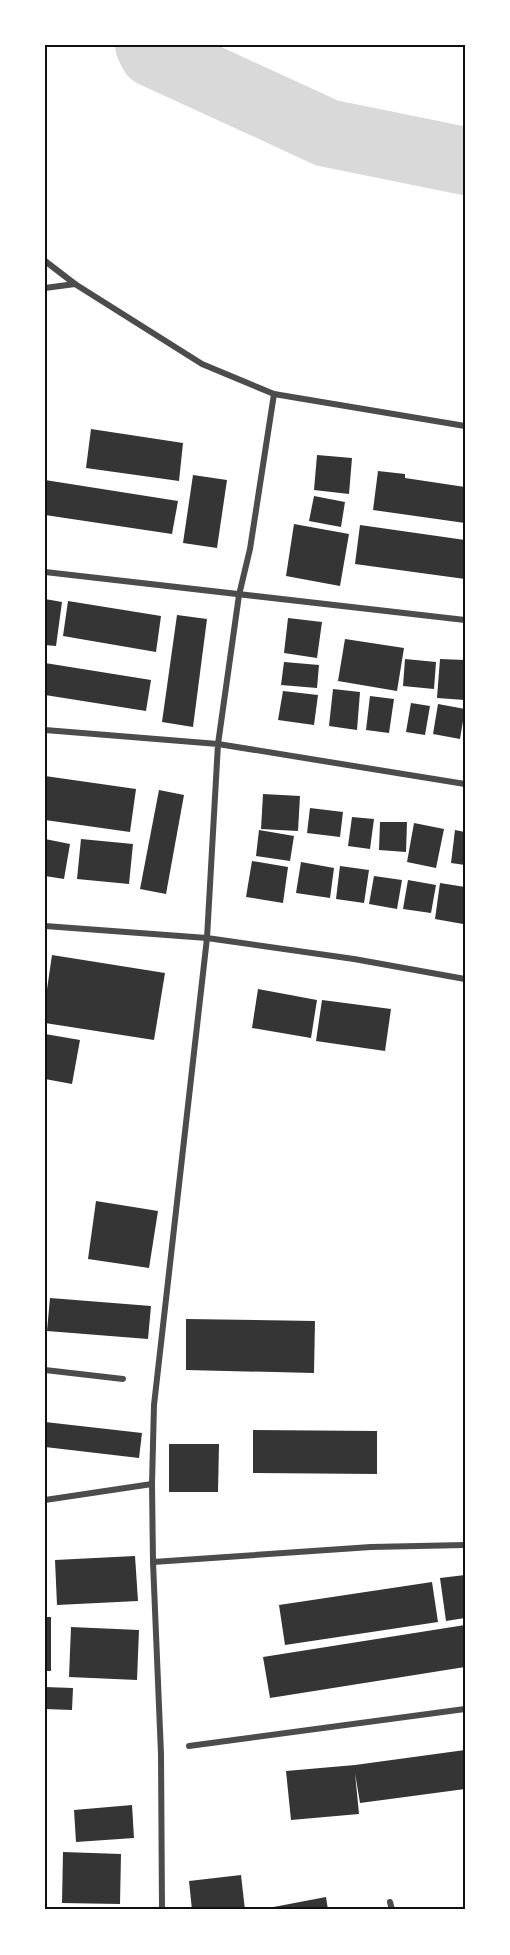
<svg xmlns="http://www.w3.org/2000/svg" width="510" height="1955" font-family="Merriweather,serif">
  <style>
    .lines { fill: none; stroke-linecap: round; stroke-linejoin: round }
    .river { stroke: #d9d9d9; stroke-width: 68 }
    .building { fill: #353535 }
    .minor { stroke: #4c4c4c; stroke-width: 6 }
    .neatline { fill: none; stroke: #111; stroke-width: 2 }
  </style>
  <rect width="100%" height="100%" fill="#fff"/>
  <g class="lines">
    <path class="river" d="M149,45L153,53L327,133L465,161"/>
  </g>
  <g class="building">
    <path d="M91,429L183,443L179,481L86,468Z"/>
    <path d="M317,455L352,458L349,494L314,490Z"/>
    <path d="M378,471L405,474V478L465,487V523L373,510Z"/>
    <path d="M193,475L227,480L217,548L183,543Z"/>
    <path d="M45,480L178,501L172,534L45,515Z"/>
    <path d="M314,496L345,502L341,527L309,521Z"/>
    <path d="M294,524L349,534L340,586L286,576Z"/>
    <path d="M360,525L465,540V579L355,564Z"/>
    <path d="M45,599L62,602L56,646L45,645Z"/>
    <path d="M68,601L161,616L156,652L63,636Z"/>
    <path d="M177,615L207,619L193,727L162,722Z"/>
    <path d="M288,618L322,622L317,658L284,653Z"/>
    <path d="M345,639L404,648L397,691L338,681Z"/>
    <path d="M405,659L436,662L434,689L403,686Z"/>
    <path d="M440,659L465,660V700L437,698Z"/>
    <path d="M284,662L319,665L317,688L281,685Z"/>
    <path d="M45,663L151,680L146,711L45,695Z"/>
    <path d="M333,689L360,692L357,730L329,726Z"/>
    <path d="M283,691L318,695L314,725L278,720Z"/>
    <path d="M370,696L394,699L389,733L366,730Z"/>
    <path d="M411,703L430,706L425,735L406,732Z"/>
    <path d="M438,704L465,709L460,739L433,734Z"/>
    <path d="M45,776L136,789L130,832L45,820Z"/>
    <path d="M159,790L184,795L166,894L140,889Z"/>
    <path d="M263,794L300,796L298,831L261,829Z"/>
    <path d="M310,808L343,812L340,837L307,833Z"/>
    <path d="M352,817L374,819L370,849L348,846Z"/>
    <path d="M380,822H407L406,852L379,850Z"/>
    <path d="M414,823L444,829L436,868L407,862Z"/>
    <path d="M259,830L294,836L290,861L256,856Z"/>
    <path d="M455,830L465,832V865L451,863Z"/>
    <path d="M45,839L70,844L64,879L45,876Z"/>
    <path d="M81,839L133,844L129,884L77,879Z"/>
    <path d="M252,861L288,867L283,903L246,897Z"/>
    <path d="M301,862L334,868L330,898L296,893Z"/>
    <path d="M340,866L369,870L364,903L336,899Z"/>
    <path d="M374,876L402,880L397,909L369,904Z"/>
    <path d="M408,880L436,885L431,913L403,909Z"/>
    <path d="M440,883L465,887L463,924L435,919Z"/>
    <path d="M52,955L165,973L154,1040L45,1023V1003Z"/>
    <path d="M258,989L317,1000L311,1038L252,1028Z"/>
    <path d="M322,1000L391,1009L385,1051L316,1041Z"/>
    <path d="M45,1034L80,1040L72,1084L45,1079Z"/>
    <path d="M96,1201L158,1211L149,1268L88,1259Z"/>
    <path d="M50,1298L151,1306L148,1339L47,1331Z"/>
    <path d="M186,1319L315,1321L314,1373L186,1370Z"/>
    <path d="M45,1422L142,1433L139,1458L45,1447Z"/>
    <path d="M253,1430L377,1431V1474L253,1473Z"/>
    <path d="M169,1444H219L218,1492H169Z"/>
    <path d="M135,1556L138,1601L57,1605L55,1560Z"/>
    <path d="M465,1575V1618L446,1621L440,1578Z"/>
    <path d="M432,1582L438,1622L285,1645L279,1605Z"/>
    <rect x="45" y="1617" width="6" height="54"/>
    <path d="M465,1625V1667L270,1698L263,1657Z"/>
    <path d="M71,1627L139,1630L137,1680L69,1677Z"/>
    <path d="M45,1687L73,1688L72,1710L45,1709Z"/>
    <path d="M465,1750V1789L360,1803L355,1773L359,1814L291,1820L286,1771L355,1765Z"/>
    <path d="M132,1805L134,1838L76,1842L74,1810Z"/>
    <path d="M63,1852L121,1854L120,1904L62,1903Z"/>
    <path d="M241,1875L245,1910H192L189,1881Z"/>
    <path d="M326,1897L328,1910H263V1909Z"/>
  </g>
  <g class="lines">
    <g class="minor">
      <path d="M45,261L75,284L202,364L274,394L465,426"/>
      <path d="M45,288L75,284"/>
      <path d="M274,394L250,549L239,595L218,744L465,784"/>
      <path d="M45,572L465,620"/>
      <path d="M45,730L218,744L207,938L154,1405L152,1484L153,1562L161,1754L162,1910"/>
      <path d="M45,926L207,938L354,959L465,979"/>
      <path d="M45,1370L123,1379"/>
      <path d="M45,1500L152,1484"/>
      <path d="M153,1562L371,1547L465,1545"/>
      <path d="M189,1746L465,1709"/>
      <path d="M390,1902L392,1910"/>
    </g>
  </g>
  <rect width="510" height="1955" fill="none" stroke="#ffffff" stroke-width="93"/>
  <rect x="46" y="46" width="418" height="1862" class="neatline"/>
</svg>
